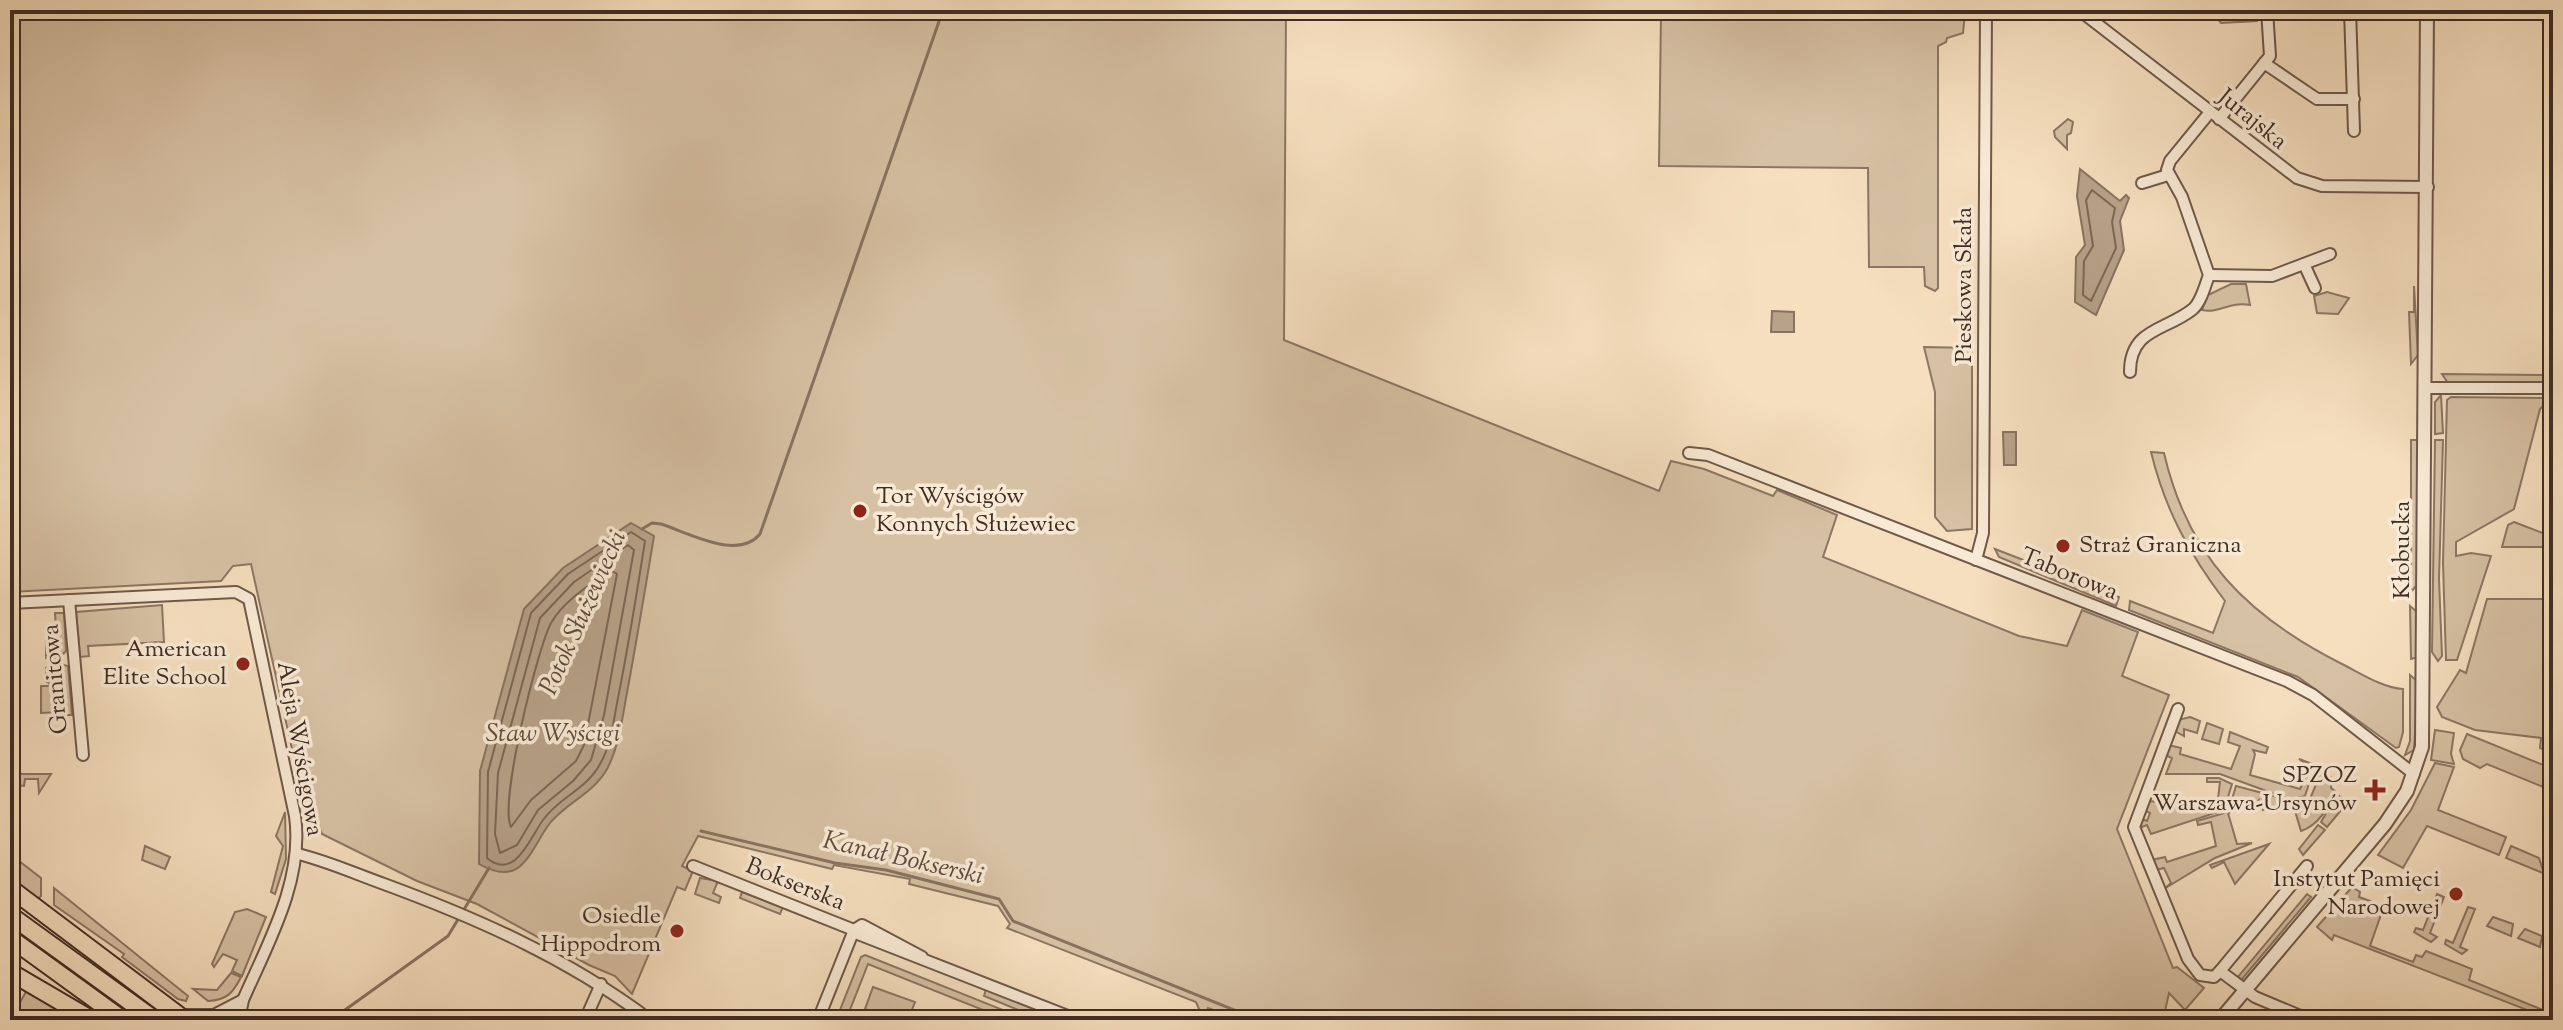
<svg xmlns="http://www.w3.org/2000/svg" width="2563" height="1030" font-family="'Sorts Mill Goudy',serif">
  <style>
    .green { fill: #d7c1a4; stroke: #8c7664; stroke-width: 2 }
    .water { fill: #b8a28a; stroke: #887361; stroke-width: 2 }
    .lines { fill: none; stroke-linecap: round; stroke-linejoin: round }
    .shore { stroke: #7c6756; stroke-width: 2 }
    .stream { stroke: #887361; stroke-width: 3 }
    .minor-casing { stroke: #6e594a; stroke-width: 14 }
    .tertiary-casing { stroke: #6e594a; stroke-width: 16 }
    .primary-casing { stroke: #412c23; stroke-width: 20 }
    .minor { stroke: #f9ead5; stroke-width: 10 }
    .tertiary { stroke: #f9ead5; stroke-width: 12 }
    .primary { stroke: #f6dfbf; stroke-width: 16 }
    .poi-dot { fill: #8f2418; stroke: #f9ead5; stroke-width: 3 }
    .labels { text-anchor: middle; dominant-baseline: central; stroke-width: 7; stroke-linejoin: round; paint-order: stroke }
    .street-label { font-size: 24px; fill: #412c23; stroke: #f9ead5 }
    .poi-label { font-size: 24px; fill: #412c23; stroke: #f9ead5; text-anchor: end }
    .water-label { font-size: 26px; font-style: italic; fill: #5f4a3d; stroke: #f9ead5 }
  </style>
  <rect width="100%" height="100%" fill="#f6dfbf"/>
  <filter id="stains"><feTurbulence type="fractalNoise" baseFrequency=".0025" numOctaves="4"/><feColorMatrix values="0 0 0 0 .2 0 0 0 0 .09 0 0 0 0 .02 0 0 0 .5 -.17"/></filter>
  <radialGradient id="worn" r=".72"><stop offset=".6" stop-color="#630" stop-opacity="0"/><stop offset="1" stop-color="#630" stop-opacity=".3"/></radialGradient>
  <g class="green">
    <path d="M10,10H1286L1284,340L1659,491L1671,461L1704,469L1773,496L1777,490L1837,515L1823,557L2019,636L2067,646L2082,610L2138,632L2122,676L2169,695L2117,829L2173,968L2177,967L2204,988L2185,1010L2169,993L2163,1020H1243L1208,1008L1203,1020H1195L1199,1009L1196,1002L1007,928L1010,924L998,906L909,884L910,879L834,865L832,869L698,836L682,866L693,871L685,890L677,887L632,994L615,976L589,965L477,904L417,881L322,834L292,749L251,564L233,566L221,581L10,592Z"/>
    <path d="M2214,10L2243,13L2244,10H2257V21L2221,23L2212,12Z"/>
    <path d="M1661,12L1965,13L1963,33L1947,38L1946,42L1938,46V288L1935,291L1925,286L1924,267H1869L1868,168L1659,166Z"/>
    <path d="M2068,119L2073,122L2071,133L2067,135V149L2055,137L2054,131Z"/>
    <path d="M2231,284H2246L2250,305C2230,301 2218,314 2202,310L2208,295Z"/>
    <path d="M2414,286L2418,355L2411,364L2409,312H2414Z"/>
    <path d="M2327,292L2349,298L2338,314L2317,313L2314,296Z"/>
    <path d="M1924,347L1972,348V529L1947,531L1935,517V392Z"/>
    <path d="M2442,374L2553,375V383H2448Z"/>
    <path d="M2441,395L2443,433L2435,434V402Z"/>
    <path d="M2451,397L2551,398L2540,409L2514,509L2456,542V556L2471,553L2491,556L2457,660H2446L2443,563L2447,400Z"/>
    <path d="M2411,440H2417L2418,584L2411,592Z"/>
    <path d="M2435,440H2443L2439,579L2442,656L2438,661L2432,652Z"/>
    <path d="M2151,452L2164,453C2188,557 2247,616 2342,664C2360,673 2383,688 2403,689V732L2399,747L2396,748L2298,677L2129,610L2130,601L2213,633L2225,601C2190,555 2165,510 2151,452Z"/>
    <path d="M2514,522L2553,537V547H2502L2508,525Z"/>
    <path d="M1995,549L2119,597L2116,606L1999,557Z"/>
    <path d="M2553,585V754L2540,748L2541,738L2475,730L2442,717L2437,707L2460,670L2466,673L2487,599H2549Z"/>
    <path d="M162,605L164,642L88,646L89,656L80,657L76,612Z"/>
    <path d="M2410,606L2417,612L2418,657L2411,659Z"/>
    <path d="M55,613H64L66,651L59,658H46V633L56,628Z"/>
    <path d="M55,663L68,666L72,715H64L62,692L47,682L46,668Z"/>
    <path d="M2410,675L2418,682L2414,750L2405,755L2410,741Z"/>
    <path d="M41,686H52L57,692L59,712L41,713Z"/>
    <path d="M2190,717L2200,721L2197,733L2184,729V736L2175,731L2178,720Z"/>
    <path d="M2207,723L2223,729L2219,744L2202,739Z"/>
    <path d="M2435,730L2454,733L2451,754L2454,764L2431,760Z"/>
    <path d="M2230,732L2268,747L2266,753L2253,750L2255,754L2250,775L2300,789L2310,767L2299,759L2315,765L2305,796L2291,800L2220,774H2166L2172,758L2165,755L2168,745L2181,748L2180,754L2231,769L2240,746L2228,742Z"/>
    <path d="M2467,734L2553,769V791L2487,764L2480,768L2463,759L2460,750Z"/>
    <path d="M2435,763L2454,767L2438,810L2506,837L2499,855L2427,826L2403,868L2378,855L2411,810Z"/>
    <path d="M10,774H51L39,793L38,779H25L24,786L16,785V804L10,800Z"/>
    <path d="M2325,774L2331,777V788L2335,791C2328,808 2319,825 2301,831L2295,811L2310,799L2320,775Z"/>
    <path d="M2207,778H2219L2232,784L2224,810L2151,834L2147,825L2139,828V818L2147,821L2150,813L2142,809L2145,801L2164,802L2165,807H2217L2220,782H2207Z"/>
    <path d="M2236,786L2278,797L2280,805L2263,810L2259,800L2256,805L2228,813L2237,844L2252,843L2215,858L2164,889L2171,883L2164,868L2156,870L2152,860L2165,857L2167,862L2216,846L2211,822L2198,825L2197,821L2228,812Z"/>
    <path d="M2337,794L2347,803L2327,827L2321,822Z"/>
    <path d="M285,812L286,859L275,894L271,892L283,846L276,836Z"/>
    <path d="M2318,825L2325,830L2303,855L2299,849Z"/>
    <path d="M2269,844L2235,884L2224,862L2212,868L2210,865Z"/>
    <path d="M145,846L170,857L165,869L142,860Z"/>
    <path d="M2511,846L2539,858L2543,870L2548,872L2553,866V877L2506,858Z"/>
    <path d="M10,854L41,878V896L37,900L10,880Z"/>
    <path d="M700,878L718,881L713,893L721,897L719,903L695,894Z"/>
    <path d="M2352,887L2360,892L2359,897L2384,906L2370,946L2413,962L2416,955L2422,957L2426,951L2472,969L2469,980L2553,1014V1020L2334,935L2332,940L2317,927Z"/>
    <path d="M54,888L188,996L186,1001L178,999L122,957L124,954L54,905Z"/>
    <path d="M742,892L783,907L780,914L740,898Z"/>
    <path d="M2307,894L2311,897L2242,979L2237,978Z"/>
    <path d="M2437,894L2444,897L2430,933L2437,937L2431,942L2414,932L2416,928L2423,930Z"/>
    <path d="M2468,907L2475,909L2460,947L2467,950L2462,954L2445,944L2446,940L2453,943Z"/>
    <path d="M247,909L266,917L242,976L232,971L237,960L223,954L214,967L212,964L235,912Z"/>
    <path d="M2493,917L2513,924L2511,936L2487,926Z"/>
    <path d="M2525,929L2542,936L2540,947L2518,938Z"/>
    <path d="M865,955L1028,1020H1008L868,964L846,1020H836L861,957Z"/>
    <path d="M231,973L241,977C233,993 227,1000 208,1001L193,989L217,990Z"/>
    <path d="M873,987L915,1002L908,1020H894L865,1009Z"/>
    <path d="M986,989L1065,1020H1043L984,996Z"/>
    <path d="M27,990L78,1020H21L14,1013Z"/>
  </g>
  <g class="water">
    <path d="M2080,169L2120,201L2126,195L2129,198L2120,221L2124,250L2096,315L2075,302L2076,257L2085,245L2077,196Z"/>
    <path d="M1772,311L1794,312V332H1771Z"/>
    <path d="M2003,432H2016V465H2004Z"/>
    <path d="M631,523L654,536C645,590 636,645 626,698C622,721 618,749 607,769C594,793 566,803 550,823C529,851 523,889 479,864L480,771L524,609L563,568Z"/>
  </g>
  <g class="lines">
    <g class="shore">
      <path d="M2092,190L2115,208L2112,222L2116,248L2091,301L2083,295L2084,261L2093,246L2086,200Z"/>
      <path d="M631,532L645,541C637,592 629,642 619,693C614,716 612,744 600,764C587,789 558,798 543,820C531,836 515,882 487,858L488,772L531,613L568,574Z"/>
      <path d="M628,545L634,550L604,715L591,760L573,781L538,810L517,845L500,853L495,834L498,773L540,618L574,582Z"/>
      <path d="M611,570L617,574L584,745L576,761L531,800L511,827C499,803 537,650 551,623C564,600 590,585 611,570Z"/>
    </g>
    <g class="stream">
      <path d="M642,529L652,523L661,524C689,533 738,561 760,534L943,10"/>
      <path d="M701,831L835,863L886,870L999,899L1013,921L1259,1020"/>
      <path d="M331,1020L448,936L489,868"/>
    </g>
    <g class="minor-casing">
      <g id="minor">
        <path d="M2079,10L2297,178L2322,186L2428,187"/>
        <path d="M2350,10L2354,131"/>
        <path d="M2264,63L2317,99H2354"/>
        <path d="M2219,119L2270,56L2267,10"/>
        <path d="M2142,183L2168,175"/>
        <path d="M2304,264L2315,288"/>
        <path d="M2209,275L2272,276L2330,254"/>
        <path d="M2130,372C2130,328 2166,331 2193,309C2201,302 2205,286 2209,275L2182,197L2167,170L2170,161L2210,112"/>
        <path d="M2426,388H2553"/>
        <path d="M1689,453L1708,455L2287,681L2313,695L2414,774"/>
        <path d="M1976,560L1983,533L1986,10"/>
        <path d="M69,600L83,755"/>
        <path d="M10,603L236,592L249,599L295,816C304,880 268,943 243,1000L239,1020"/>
        <path d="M2178,709L2134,827L2188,959L2200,975L2214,977L2220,971L2255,997L2310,1020"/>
        <path d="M298,854C327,861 356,874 384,884C479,919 569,959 650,1020"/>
        <path d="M693,866L854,930L862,925L922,957"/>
        <path d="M853,932L1078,1020"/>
        <path d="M2220,971L2307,866"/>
        <path d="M181,1015H214L243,1000"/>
        <path d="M585,1020L601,984"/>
        <path d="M818,1020L854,930"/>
        <path d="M2275,1020L2281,1009"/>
      </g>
    </g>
    <g class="tertiary-casing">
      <path id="tertiary" d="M2220,1020L2385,824L2407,791L2422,747L2427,10"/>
    </g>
    <g class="primary-casing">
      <g id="primary">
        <path d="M10,888L185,1020"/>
        <path d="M10,915L155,1020"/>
        <path d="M10,938L123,1020"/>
        <path d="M10,972L92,1020"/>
      </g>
    </g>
    <use href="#minor" class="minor"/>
    <use href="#tertiary" class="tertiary"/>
    <use href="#primary" class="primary"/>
  </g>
  <g class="poi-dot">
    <circle cx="860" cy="511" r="8"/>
    <circle cx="2063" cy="546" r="8"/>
    <circle cx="243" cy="664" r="8"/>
    <path d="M2371 778h8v8h8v8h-8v8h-8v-8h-8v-8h8z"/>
    <circle cx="2456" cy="894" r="8"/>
    <circle cx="677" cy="931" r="8"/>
  </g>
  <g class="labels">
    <g class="street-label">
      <text transform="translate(2252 120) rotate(39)">Jurajska</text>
      <text transform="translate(1965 285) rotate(-90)">Pieskowa Skała</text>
      <text transform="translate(2403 550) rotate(-90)">Kłobucka</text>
      <text transform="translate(2069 575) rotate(22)">Taborowa</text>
      <text transform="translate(56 679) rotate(-95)">Granitowa</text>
      <text transform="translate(299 749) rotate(80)">Aleja Wyścigowa</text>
      <text transform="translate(795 885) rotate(22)">Bokserska</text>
    </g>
    <g class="poi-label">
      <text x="876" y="497" text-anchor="start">Tor Wyścigów<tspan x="876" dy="28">Konnych Służewiec</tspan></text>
      <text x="2079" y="546" text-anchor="start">Straż Graniczna</text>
      <text x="227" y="650">American<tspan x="227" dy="28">Elite School</tspan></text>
      <text x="2357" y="776">SPZOZ<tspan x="2357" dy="28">Warszawa-Ursynów</tspan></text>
      <text x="2440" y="880">Instytut Pamięci<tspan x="2440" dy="28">Narodowej</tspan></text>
      <text x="661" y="917">Osiedle<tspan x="661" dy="28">Hippodrom</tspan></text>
    </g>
    <g class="water-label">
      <text transform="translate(584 613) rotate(-66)">Potok Służewiecki</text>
      <text x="553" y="734">Staw Wyścigi</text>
      <text transform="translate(903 859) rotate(13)">Kanał Bokserski</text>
    </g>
  </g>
  <rect width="2563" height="1030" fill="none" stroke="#f6dfbf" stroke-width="40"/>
  <rect x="12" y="12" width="2539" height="1006" fill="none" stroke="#412c23" stroke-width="4"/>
  <rect x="20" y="20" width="2523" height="990" fill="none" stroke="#412c23" stroke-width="2"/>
  <rect width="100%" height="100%" filter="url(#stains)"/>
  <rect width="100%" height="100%" fill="url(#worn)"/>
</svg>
